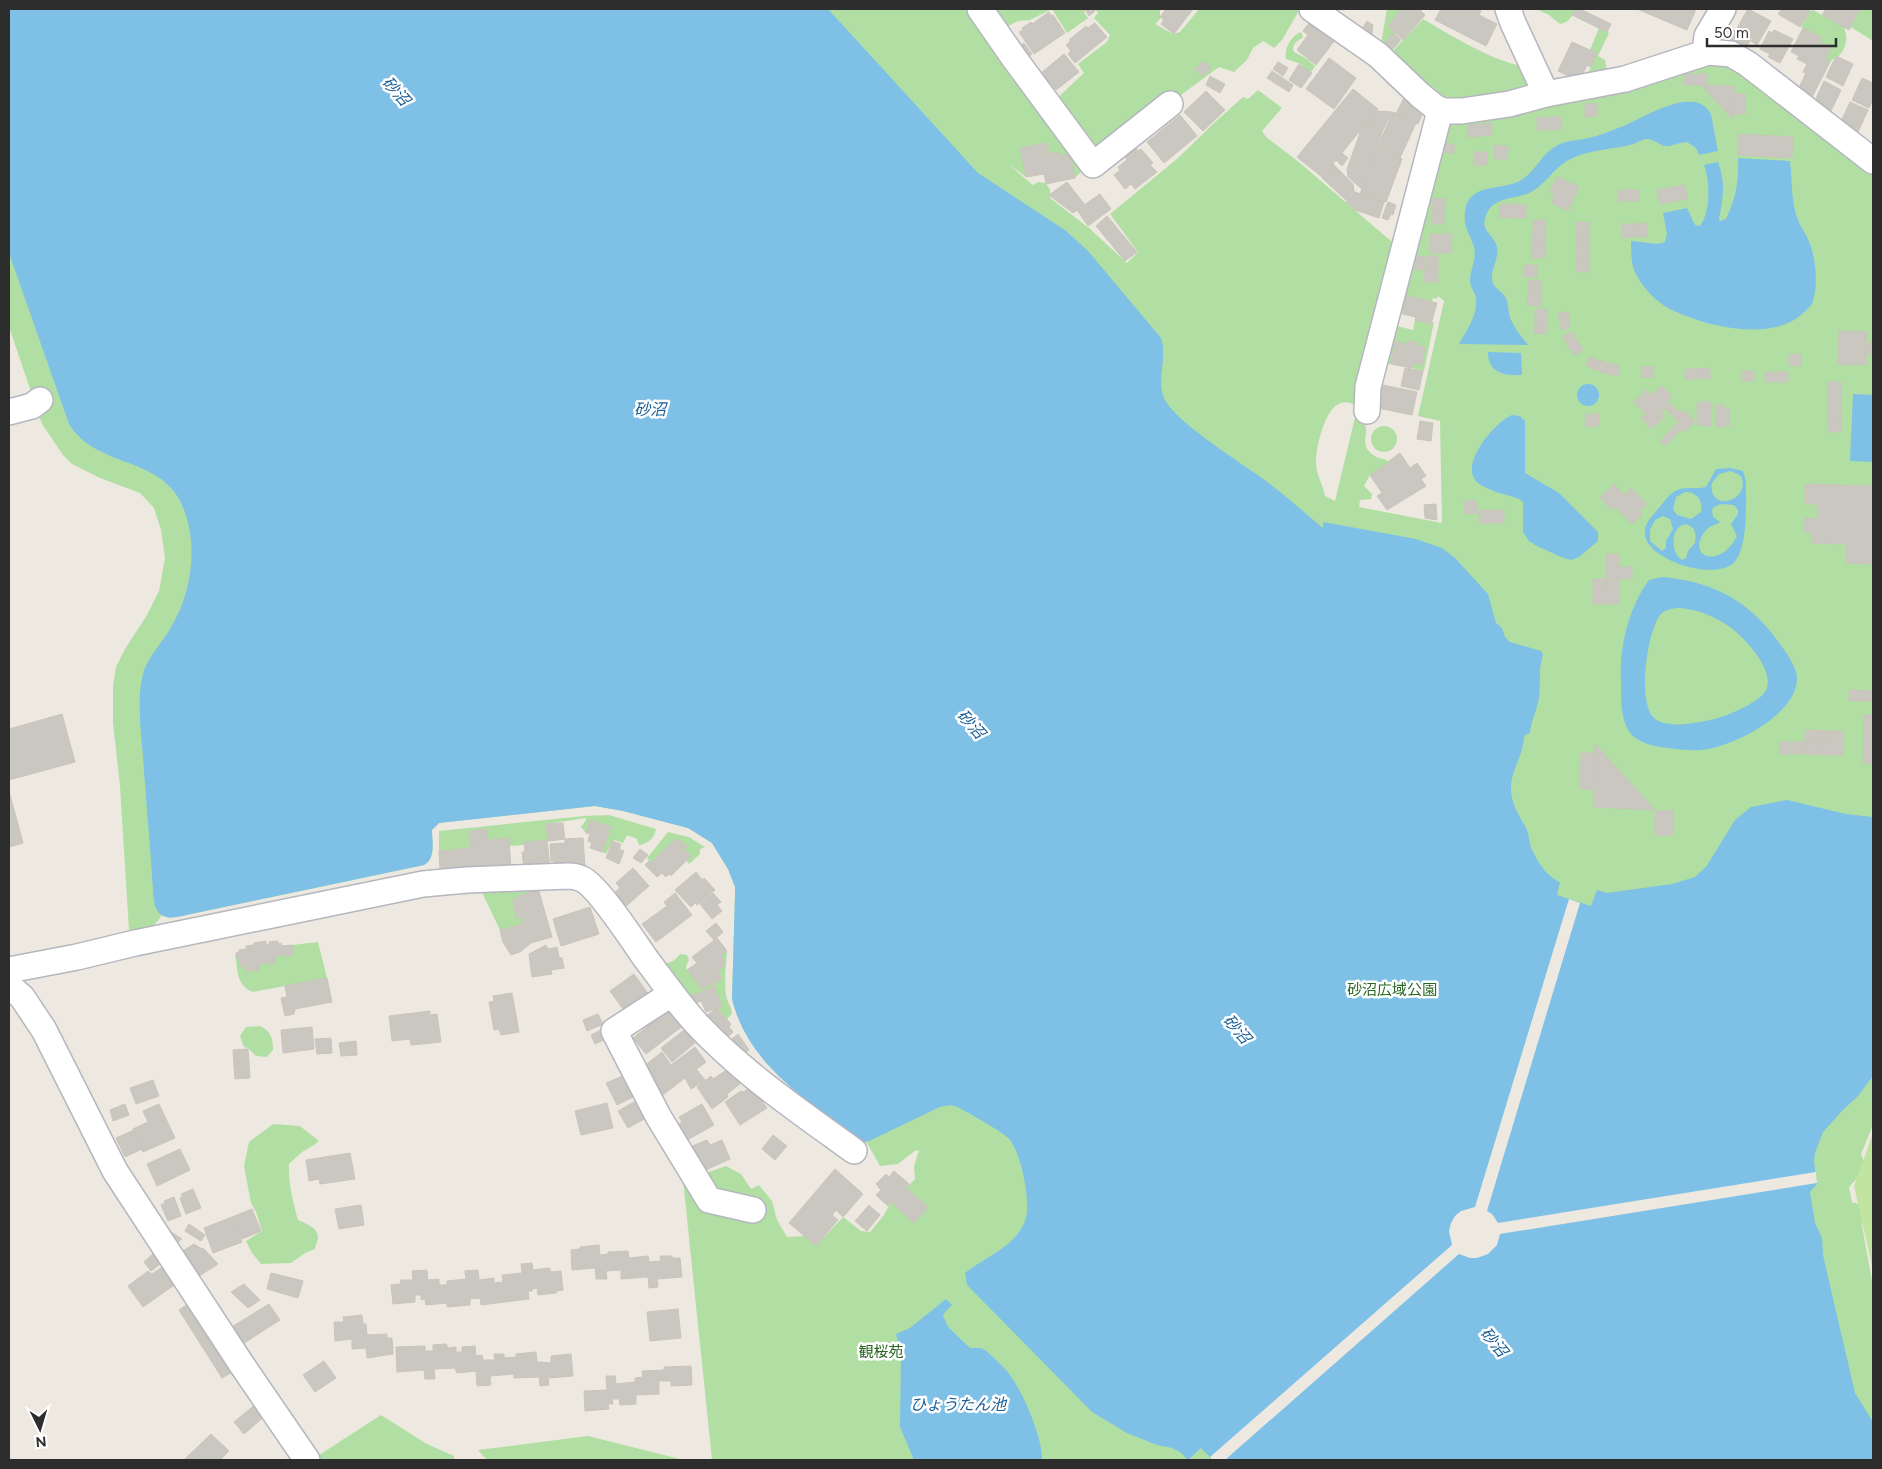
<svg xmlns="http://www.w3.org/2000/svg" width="1882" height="1469" font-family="Figtree,'Noto Sans JP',sans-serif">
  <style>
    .green { fill: #b1dfa3; fill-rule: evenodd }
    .pitch { fill: #c1e5a0 }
    .water { fill: #7ec0e6; fill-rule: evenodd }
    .pier { fill: #ede9e1 }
    .building { fill: #c9c7bf; stroke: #c9c5bb }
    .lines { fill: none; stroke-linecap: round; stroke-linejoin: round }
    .minor-casing { stroke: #b5b6bf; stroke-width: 28 }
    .minor { stroke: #fff; stroke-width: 25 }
    .labels { text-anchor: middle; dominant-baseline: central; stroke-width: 5; stroke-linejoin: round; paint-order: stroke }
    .park-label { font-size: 15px; fill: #296622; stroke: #fff }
    .water-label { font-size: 16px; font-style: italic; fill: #195e96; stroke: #fff }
  </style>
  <rect width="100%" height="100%" fill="#ede9e1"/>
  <g class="green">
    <path d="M9,9H973L1087,166L1075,178L1070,155L1060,156L1059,152L1049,154L1046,143L1020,148L1026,177L1008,164L1033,185L1038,182L1045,183L1050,189V198L1089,228L1127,263L1138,252L1110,214L1178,158L1214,123L1243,97L1248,99L1258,90L1282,108L1262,131L1266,137L1300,163L1399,248L1445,126L1704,65L1728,66L1740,70L1873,175V1125L1861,1154L1865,1165L1862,1173L1849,1187L1852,1202L1862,1205L1864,1213L1862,1226L1873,1286V1460H712L682,1170L695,1177L726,1166L741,1174L751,1189L759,1185L772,1201L777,1220L787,1237L805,1236L816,1246L843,1217L861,1231L870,1232L884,1215L891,1202L914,1223L928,1207L906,1188L915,1179L914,1167L918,1153L920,1152L916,1150L898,1164L880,1166L867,1143L863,1142L797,1093L765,1062L742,1026L732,999L735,895V887L728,869L712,843L688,828L623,811L595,806L439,823L432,830C432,841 436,859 424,865L177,917L168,918L162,915L149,932L129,931L120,786L113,723V686L116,667L125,649L147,615L159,591L165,558L161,530L154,508L140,493L100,478L72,464L63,455L42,424L9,327ZM1407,296L1432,302L1433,298L1437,299L1438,296L1444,301L1418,416L1440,421L1442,523L1359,507L1360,500L1371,499L1372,494L1364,486L1370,475L1390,462C1385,458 1377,459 1372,454C1361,445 1367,438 1366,428C1365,421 1360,415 1357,409L1335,501L1325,496C1323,485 1316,474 1316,462C1316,447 1325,407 1341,403C1346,401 1351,403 1356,405L1380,362L1391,364L1395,342L1408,344L1409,341L1417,342V345L1425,347L1422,365L1413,363L1412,368L1424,371L1434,322H1432L1431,324L1415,320L1413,330L1389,324L1392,310L1403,314Z"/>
    <path d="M986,9H1087L1084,12L1088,18L1067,33L1052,9L1030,20L1018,21L1000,30Z"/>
    <path d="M1095,9H1158L1160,10V19L1155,24L1173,34L1180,32L1199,9H1300L1282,40L1274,48L1263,41L1253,48L1247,60L1234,72L1219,67L1099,155L1053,102L1084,73L1078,64L1107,42L1110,35L1094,18L1098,13Z"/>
    <path d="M1387,9H1399L1401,10L1388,26L1395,32L1385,43L1392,50L1387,56L1383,53L1382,38Z"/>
    <path d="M1536,9H1576C1572,16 1569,23 1560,24L1549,15Z"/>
    <path d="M1860,9H1873V41L1851,27Z"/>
    <path d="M1813,10L1844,27C1848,39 1847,47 1838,57L1836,56L1830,62L1825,59L1831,47L1819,41L1821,37L1801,27L1810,11Z"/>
    <path d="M1423,19C1450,35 1491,60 1522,66L1527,76V88L1446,103L1387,57Z"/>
    <path d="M1599,28L1609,33L1598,56L1605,60L1607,71L1585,80L1597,54L1590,50Z"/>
    <path d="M1301,32L1303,37L1295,43L1293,48L1294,52L1307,59L1315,66L1312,71L1308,72L1301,64L1286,59C1284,48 1291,36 1301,32Z"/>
    <circle cx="1384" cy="439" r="13"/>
    <path d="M609,815L656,829C654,838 650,842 641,845H639L637,839L627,835L623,843L614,840L606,854L602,852L610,827L591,820L586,833L581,827L586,820V818L547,824L548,840L525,842L524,845L509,846L508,838L488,840L487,829L469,831L470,848L439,851V831L584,816Z"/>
    <path d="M668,832L689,837L705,847L700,849V854L689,864L686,860L684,849L687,847L679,839L677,841L675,839L651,863L647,858Z"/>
    <path d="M538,888L513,899L516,918L521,917L523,924L500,930L481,890Z"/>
    <path d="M318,942L327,978L253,992C238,986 237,973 236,958H239L240,966H246L247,971L259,970V964L275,963V956L292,955V945Z"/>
    <path d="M727,951C726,966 724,980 726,995C727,1002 732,1007 732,1014L727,1019L717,1008L722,1006L714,986L685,998L662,962C670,965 675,960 680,954L687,955L689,960L686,966L687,970L703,989L710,983L713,986L722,978L717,971L723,967L722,965L725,962L721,956Z"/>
    <path d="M260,1026C271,1031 273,1038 273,1050L267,1057L256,1056L248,1048L244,1047L240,1036L246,1027Z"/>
    <path d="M273,1124L300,1126L319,1141L314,1145L302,1152L289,1164C288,1183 293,1202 298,1220C305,1223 319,1228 318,1238C318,1242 315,1245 315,1249L305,1253L291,1263L261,1264L252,1253L246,1241L262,1231L256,1212L251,1203L244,1166L249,1142Z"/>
    <path d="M381,1415L427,1444L454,1456V1460H318L316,1457Z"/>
    <path d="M588,1436L684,1460H487L478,1450Z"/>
  </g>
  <path class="pitch" d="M1873,1133V1270L1854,1186Z"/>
  <g class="water">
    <path d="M9,9H828L978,173L1065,230L1088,251L1161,338C1168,357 1156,379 1164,398C1174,422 1247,466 1270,484C1288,498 1305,513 1323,528V522L1416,539L1442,548L1455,558L1488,594L1496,623L1502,628L1505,637L1510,642L1541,651L1543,655C1538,669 1541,683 1539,698C1537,710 1531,721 1530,733L1524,736C1524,754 1511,770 1511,788C1511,804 1519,815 1526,828C1529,834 1529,841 1531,847C1536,860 1547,877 1560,882L1557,895L1591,906L1597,890L1607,893L1614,892L1672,884L1695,877L1706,867L1735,820L1751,807L1787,800L1846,814L1873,817V1076L1858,1096L1843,1110L1823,1132L1815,1153L1814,1162L1817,1184L1810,1192L1815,1223L1822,1238L1823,1255L1855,1393L1873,1422V1460H1213L1201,1448L1188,1460L1180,1452L1172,1448L1157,1445L1127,1433L1092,1412L967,1285L965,1273C986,1256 1015,1247 1025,1221C1032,1204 1021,1154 1010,1140C1005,1133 964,1110 955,1106C950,1104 945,1106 940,1107L869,1141L863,1142C812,1104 748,1066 732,999L735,895V887L728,869L712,843L688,828L623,811L595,806L439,823L432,830C432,841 436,859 424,865L177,917C156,920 154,907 153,889C150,845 146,801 143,757C141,731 137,703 142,678C146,658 160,646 170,629C193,593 200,537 179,499C155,456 95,467 69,424L9,253Z"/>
    <path d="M1683,102C1695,101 1704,102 1711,114L1718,151L1699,155L1696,148L1687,142C1680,142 1671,147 1665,146C1659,145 1654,139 1647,139C1642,139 1635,144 1630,145C1609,150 1582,150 1564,163C1551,172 1544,186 1529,193C1515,199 1494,197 1487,213C1478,232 1494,233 1497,247C1499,258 1492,267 1492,277C1492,288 1498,288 1504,295C1510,302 1507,312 1511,320C1515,329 1522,337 1528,345L1459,344C1467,330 1478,315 1476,298C1475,292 1470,287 1470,281C1470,269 1477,260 1474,247C1470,233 1463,229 1465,211C1469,181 1504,192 1523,179C1537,169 1543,152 1558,145C1566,141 1576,140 1584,139C1594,137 1604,134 1613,130C1639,121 1655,107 1683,102Z"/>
    <path d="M1738,158L1790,161C1792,177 1791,194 1795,210C1797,222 1806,233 1810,244C1816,260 1818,284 1813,301C1811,307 1805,311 1801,315C1770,342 1703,326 1670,309C1658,303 1645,290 1638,278C1631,267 1631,254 1631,241L1658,244L1665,242L1667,234L1663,213L1687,208L1695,225L1700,226C1711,211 1710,182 1704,165L1718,162C1726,184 1723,197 1719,219L1720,221L1726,219C1736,197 1739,182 1738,158Z"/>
    <path d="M1488,352L1521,353L1522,375C1504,376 1488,373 1488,352Z"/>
    <circle cx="1588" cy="395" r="11"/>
    <path d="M1853,394L1873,395V462L1850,461Z"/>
    <path d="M1512,415L1520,416L1525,421V473L1559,493L1598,532V541L1579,557L1571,560L1561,557L1535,545L1529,541L1523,532V502L1519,499C1508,495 1484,490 1476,481C1460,463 1495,422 1512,415Z"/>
    <path d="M1730,468L1743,471L1746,481C1746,502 1748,543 1736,560C1721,583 1650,562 1645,536C1643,525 1651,517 1658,509C1664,502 1671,491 1680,489C1688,487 1698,489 1706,487L1716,469ZM1731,471L1741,476C1752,502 1707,513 1712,483L1719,474ZM1685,492C1697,492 1703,500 1701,512L1691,519L1677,515L1673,509L1676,497ZM1721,504L1734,505L1738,510V514L1731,524L1737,536C1720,571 1683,556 1707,529C1711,525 1716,525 1720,522L1713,517L1712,510L1714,507ZM1663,516L1670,519L1673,529L1666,541V548L1662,551L1650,541V530L1655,520ZM1686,524C1696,527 1696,534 1695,543L1688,551L1686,558L1682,560C1670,553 1670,526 1686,524Z"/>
    <path d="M1662,577C1710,581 1746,599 1775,637C1783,649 1798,666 1797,680C1795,716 1732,747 1701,750C1690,751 1678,749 1667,748C1655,746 1641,744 1632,735C1620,722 1621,698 1621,680C1619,647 1629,607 1649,580ZM1681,608C1697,610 1711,615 1724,623C1741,633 1776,669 1766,690C1761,701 1735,712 1724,716C1709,721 1668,731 1654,718C1637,702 1647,633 1660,615C1665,609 1674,608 1681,608Z"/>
    <path d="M946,1299L952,1305L945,1312L943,1315L948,1327L970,1348H980L985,1350C994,1358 1005,1367 1012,1378C1024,1395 1043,1439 1042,1460H914L900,1427L901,1354L896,1334L910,1328Z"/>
  </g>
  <path class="pier" d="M1569,899L1580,903L1487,1211L1492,1214L1498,1223L1816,1172L1817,1183L1500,1234L1497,1245L1488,1254L1477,1258H1470L1459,1254L1225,1460H1213L1210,1457L1452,1245L1449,1231L1451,1223L1455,1216L1461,1211L1475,1207Z"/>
  <g class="building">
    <path d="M1089,9H1094L1095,11L1089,16L1086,11Z"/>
    <path d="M1166,9H1193L1174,34L1161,24L1164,20L1160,17Z"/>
    <path d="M1399,9H1419L1425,15L1403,40L1388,26L1401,10Z"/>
    <path d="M1441,9H1477L1481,11L1479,15L1497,24L1486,46L1435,20Z"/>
    <path d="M1576,9H1580L1611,24L1607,32L1572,15Z"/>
    <path d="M1637,9H1696L1687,30Z"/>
    <path d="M1748,9L1771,21L1757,45L1751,41L1753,39L1736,30Z"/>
    <path d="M1782,9H1805L1810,11L1800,27L1778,14Z"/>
    <path d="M1826,9H1860L1849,30L1822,15Z"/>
    <path d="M1049,12L1051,16L1053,15L1065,33L1034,54L1019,32L1023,30L1022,28L1031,22L1032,24Z"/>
    <path d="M1313,18L1338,36L1316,65L1297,50L1308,35L1303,31Z"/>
    <path d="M1367,21L1373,25L1371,41L1359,34Z"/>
    <path d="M1095,23L1107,37L1075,63L1068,54L1071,51L1066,45L1071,41L1069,40L1086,26L1088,28Z"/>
    <path d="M1803,28L1821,37L1819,41L1831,47L1825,59L1830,62L1811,99L1797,92L1806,73L1803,72L1807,64L1797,59L1799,56L1791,52Z"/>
    <path d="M1733,30L1751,39L1744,52L1726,42Z"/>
    <path d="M1774,30L1793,39L1780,63L1768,57L1770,54L1760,49L1769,31L1772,33Z"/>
    <path d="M1394,33L1401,40L1392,50L1385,43Z"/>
    <path d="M1572,42L1597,53L1591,67L1587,65L1579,81L1558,71Z"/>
    <path d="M1024,43L1032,54L1027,58L1019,47Z"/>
    <path d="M1064,54L1079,72L1056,90L1041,73Z"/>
    <path d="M1836,56L1853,64L1843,86L1826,77Z"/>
    <path d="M1329,58L1356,78L1334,109L1306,89Z"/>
    <path d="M1204,61L1211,68L1202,76L1195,69Z"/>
    <path d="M1278,62L1288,68L1283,76L1273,69Z"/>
    <path d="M1299,64L1312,73L1301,88L1289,80Z"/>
    <path d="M1272,71L1293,85L1289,92L1267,78Z"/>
    <rect x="1684" y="74" width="23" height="11"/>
    <path d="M1210,76L1225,84L1220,93L1206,85Z"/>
    <path d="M1862,78L1873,83V99L1869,108L1852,100Z"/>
    <path d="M1824,81L1841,90L1831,111L1814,103Z"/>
    <path d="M1701,85L1734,86L1733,119Z"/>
    <path d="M1353,89L1378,109L1322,177L1297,157Z"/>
    <path d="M1206,91L1225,110L1203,131L1184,112Z"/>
    <path d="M1734,93L1745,94V114H1733Z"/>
    <path d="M1405,96L1426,106L1418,124L1396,114Z"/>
    <path d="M1850,102L1868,110L1858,132L1840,124Z"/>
    <path d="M1597,103V116L1585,117V104Z"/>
    <path d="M1377,111L1392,112L1383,130L1367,122Z"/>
    <path d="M1393,112L1416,123L1400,158L1377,148Z"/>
    <path d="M1180,115L1197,136L1164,163L1147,142Z"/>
    <rect x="1537" y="117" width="11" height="13"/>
    <rect x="1548" y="117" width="13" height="13"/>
    <path d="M1367,122L1383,130L1362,189L1348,177L1347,169L1361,130Z"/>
    <path d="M1491,123L1492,135L1468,137L1467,125Z"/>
    <path d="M1739,134L1793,137L1792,158L1738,155Z"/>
    <path d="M1443,142L1455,145L1453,154L1440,151Z"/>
    <path d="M1047,143L1049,154L1059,152L1060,156L1070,154L1075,178L1046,184L1044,174L1026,177L1020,148Z"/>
    <path d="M1494,145L1508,146L1507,159H1494Z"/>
    <path d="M1136,148L1138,151L1141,149L1153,163L1150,165L1157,172L1135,189L1131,184L1125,189L1114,175L1120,170L1118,167L1127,160L1125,157Z"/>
    <path d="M1377,149L1402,159L1386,202L1360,194Z"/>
    <rect x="1474" y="152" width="13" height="13"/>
    <path d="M1342,153L1348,158L1342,166L1336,160Z"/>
    <path d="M1333,164L1341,172L1336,177L1328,170Z"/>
    <path d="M1328,170L1336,177L1341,172L1353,184L1354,191L1349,190L1346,200L1322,178Z"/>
    <path d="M1557,177L1579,187L1568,211L1552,203L1555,195L1550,192Z"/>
    <path d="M1067,182L1085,205L1073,213L1049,195Z"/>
    <path d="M1685,185L1688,199L1660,204L1657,190Z"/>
    <path d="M1349,190L1384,202L1379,218L1355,210L1346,202Z"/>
    <rect x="1618" y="190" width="21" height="11"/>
    <path d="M1100,194L1111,209L1088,226L1077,210Z"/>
    <path d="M1432,199H1445L1444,212L1432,211Z"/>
    <path d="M1388,202L1396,205L1393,215L1391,214L1388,220L1382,218Z"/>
    <path d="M1500,204H1512V218L1500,217Z"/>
    <path d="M1512,204L1526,205V218H1512Z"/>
    <path d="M1432,211L1444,212V224H1432Z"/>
    <path d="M1107,216L1137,252L1125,261L1096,226Z"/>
    <rect x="1533" y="220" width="12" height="12"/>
    <rect x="1576" y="222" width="13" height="13"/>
    <path d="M1646,223L1647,236L1634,237V224Z"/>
    <rect x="1622" y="224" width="12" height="13"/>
    <path d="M1533,232H1545V245H1532Z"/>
    <path d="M1430,234H1452L1451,253H1430Z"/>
    <rect x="1576" y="235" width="13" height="12"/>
    <path d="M1532,245H1545L1544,258H1532Z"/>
    <rect x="1576" y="247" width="13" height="12"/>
    <rect x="1415" y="256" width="8" height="14"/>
    <rect x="1425" y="256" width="13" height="13"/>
    <rect x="1576" y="259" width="13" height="13"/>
    <rect x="1524" y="265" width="13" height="12"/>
    <path d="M1425,269H1438V282H1424Z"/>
    <path d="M1528,280L1541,281V292H1528Z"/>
    <path d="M1528,292H1541L1540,306L1527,305Z"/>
    <path d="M1407,296L1437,303L1431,324L1415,320L1416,317L1403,314Z"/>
    <rect x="1535" y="309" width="12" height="13"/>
    <path d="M1568,312L1570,327L1562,331L1558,313Z"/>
    <path d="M1535,322H1547L1546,334L1534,333Z"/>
    <path d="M1839,331L1867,332L1866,365L1838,364Z"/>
    <path d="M1572,332L1577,341L1568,347L1563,336Z"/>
    <path d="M1873,338V359L1868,351L1869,344Z"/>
    <path d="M1409,341L1418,342L1417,345L1425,347L1422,365L1413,363L1412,368L1391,364L1395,342L1408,344Z"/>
    <path d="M1577,341L1583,349L1576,356L1568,347Z"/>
    <path d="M1789,354H1801L1800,366H1789Z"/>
    <path d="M1591,356L1597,360L1594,369L1586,365Z"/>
    <path d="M1597,360L1608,363L1604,373L1594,369Z"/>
    <path d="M1608,363L1620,366L1618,376L1604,373Z"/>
    <path d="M1642,367H1653V377H1641Z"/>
    <path d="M1405,368L1423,371L1419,390L1401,386Z"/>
    <path d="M1710,368V379H1699V369Z"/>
    <rect x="1685" y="369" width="14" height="10"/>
    <rect x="1742" y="371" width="12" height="10"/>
    <rect x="1765" y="372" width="12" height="10"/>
    <rect x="1777" y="372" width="11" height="10"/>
    <rect x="1828" y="382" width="13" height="13"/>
    <path d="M1378,384L1417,392L1412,415L1373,407Z"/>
    <path d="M1661,386L1672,396L1667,401L1680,413L1684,410L1695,421L1685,432L1682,429L1665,446L1660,441L1679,422L1664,408L1661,411L1665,416L1652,429L1641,418L1646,414L1634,402L1646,390L1652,395Z"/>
    <rect x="1828" y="395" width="13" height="12"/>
    <path d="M1697,402H1712L1711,426L1697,425Z"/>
    <path d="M1716,405H1723V408H1729V426L1716,427Z"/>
    <rect x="1828" y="407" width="13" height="13"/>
    <path d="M1586,414H1599L1598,427L1585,426Z"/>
    <path d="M1828,420H1841V432H1829Z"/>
    <path d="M1420,421L1433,423L1431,441L1417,439Z"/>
    <path d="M1400,453L1410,468L1417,463L1426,476L1421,479L1426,486L1387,510L1377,496L1382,493L1370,475L1390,462L1389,461Z"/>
    <path d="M1614,484L1624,495L1631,488L1647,504L1639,511L1642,515L1632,524L1615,507L1611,510L1600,497Z"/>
    <path d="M1805,484L1873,486V564L1846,563V544L1812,543V533L1804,532L1805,518L1817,519V504H1805Z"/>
    <path d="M1464,501H1476L1477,514H1465Z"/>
    <path d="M1436,504L1437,520L1425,518L1424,505Z"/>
    <rect x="1479" y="510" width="13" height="13"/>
    <rect x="1492" y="510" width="12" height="13"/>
    <rect x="1606" y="554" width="13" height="13"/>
    <rect x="1606" y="567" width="13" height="12"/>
    <rect x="1619" y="567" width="13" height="12"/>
    <rect x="1593" y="579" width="13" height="12"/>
    <rect x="1606" y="579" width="13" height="12"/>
    <rect x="1593" y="591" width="13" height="13"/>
    <rect x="1606" y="591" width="13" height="13"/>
    <path d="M1849,690L1873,691L1872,701H1849Z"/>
    <path d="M62,714L75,762L9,780V729Z"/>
    <path d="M1864,715H1873V764L1863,763Z"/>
    <rect x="1805" y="730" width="13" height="12"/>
    <path d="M1818,730L1830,731V743L1818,742Z"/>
    <rect x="1830" y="731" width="13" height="12"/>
    <rect x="1780" y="742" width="13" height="12"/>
    <rect x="1793" y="742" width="12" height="12"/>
    <path d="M1805,742H1818V755L1805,754Z"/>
    <path d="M1818,742L1830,743V755H1818Z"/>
    <rect x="1830" y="743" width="13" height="12"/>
    <path d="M1595,744L1655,810L1593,807Z"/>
    <path d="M1581,753H1595L1593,789H1580Z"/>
    <path d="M9,791L23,843L9,847Z"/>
    <rect x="1655" y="811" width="18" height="24"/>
    <path d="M590,820L611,827L602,852L590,848L592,843L588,841L590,834L586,833Z"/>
    <path d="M563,823L565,839L548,841L546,824Z"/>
    <path d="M487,829L488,840L470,841L469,831Z"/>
    <path d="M509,838L511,871L492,872L489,840Z"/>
    <path d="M583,838L585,866H554V861H551L550,844L565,843V839Z"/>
    <path d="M675,839L677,841L679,839L687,847L684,849L691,856L671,876L669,874L666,877L651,863Z"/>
    <path d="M488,840L491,870H440L439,851L470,848V841Z"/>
    <path d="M547,840L550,868L524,870L522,852H525L524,842Z"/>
    <path d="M612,841L621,844L619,849L610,846Z"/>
    <path d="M611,846L624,851L619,864L606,858Z"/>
    <path d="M640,849L648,855L641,863L633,858Z"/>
    <path d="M649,861L662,873L657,877L645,865Z"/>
    <path d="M633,868L649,886L624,908L612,895L620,888L616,883Z"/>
    <path d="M696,872L702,880L704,878L715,890L697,905L695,903L691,907L675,890Z"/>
    <path d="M538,888L552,937L531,943L520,952L511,955L503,942L500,930L523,924L521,917L516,918L513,899Z"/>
    <path d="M675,893L692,915L656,942L642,924L667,906L664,902Z"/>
    <path d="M713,893L721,902L717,905L722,911L712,919L700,904Z"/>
    <path d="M590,907L599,934L561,946L553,919Z"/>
    <path d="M716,923L723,932L714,940L706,931Z"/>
    <path d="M717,938L727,951L721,956L725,962L722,965L723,967L717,971L722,978L712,986L710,983L702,989L687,970L697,963L692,957Z"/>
    <path d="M266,941V945H269V942L278,941V944L281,943L282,946L292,945L293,955L275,956L276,963L259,964L260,970L246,971V966L240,967L239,958H236V953L239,952V950L246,949V946L254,945V943Z"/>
    <path d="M546,945L548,949L557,947L559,957L562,958L564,968L551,970L552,974L532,977L529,954Z"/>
    <path d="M634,974L649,995L625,1012L610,991Z"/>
    <path d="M327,978L332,1002L295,1009L294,1014L285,1016L281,998L287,997L285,986Z"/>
    <path d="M714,986L722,1006L706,1012L698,993Z"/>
    <path d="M512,993L519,1032L501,1035L499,1029L494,1030L489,1002L494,1001L493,996Z"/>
    <path d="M698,993L701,1001L691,1005L687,997Z"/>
    <path d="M669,1005L684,1025L646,1054L633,1038L647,1027L645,1024Z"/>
    <path d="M717,1008L731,1024L729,1027L733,1032L723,1042L702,1019Z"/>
    <path d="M430,1011V1015L437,1014L441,1042L411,1045L410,1039L392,1041L389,1016Z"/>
    <path d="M598,1014L603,1024L587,1031L583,1020Z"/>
    <path d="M312,1027L314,1049L283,1053L281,1030Z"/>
    <path d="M601,1030L606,1039L595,1044L591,1035Z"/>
    <path d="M684,1030L695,1043L672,1062L661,1048Z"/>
    <path d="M738,1034L749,1050L740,1056L726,1044Z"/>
    <path d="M331,1038L332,1053L317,1054L315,1039Z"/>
    <path d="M356,1041L357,1055L341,1056L339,1043Z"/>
    <path d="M695,1047L706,1062L660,1097L639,1070L662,1052L671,1065Z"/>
    <path d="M248,1049L250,1078L235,1079L233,1050Z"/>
    <path d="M696,1069L705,1080L691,1089L685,1078Z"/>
    <path d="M728,1069L740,1084L727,1094L728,1097L712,1109L697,1087L711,1076L713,1079Z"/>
    <path d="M632,1072L643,1092L617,1105L606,1083Z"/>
    <path d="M153,1080L159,1096L136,1104L130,1088Z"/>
    <path d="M752,1087L767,1108L740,1125L725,1102L741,1091L743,1092Z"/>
    <path d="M643,1097L653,1114L628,1128L618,1111Z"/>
    <path d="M607,1103L613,1128L581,1135L575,1111Z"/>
    <path d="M125,1104L129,1115L113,1121L110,1110Z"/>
    <path d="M159,1104L175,1138L143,1152L133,1129L148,1122L143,1111Z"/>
    <path d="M702,1104L714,1125L682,1143L673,1128L682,1122L679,1117Z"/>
    <path d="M134,1130L142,1149L125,1157L116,1138Z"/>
    <path d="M773,1135L787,1146L775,1160L762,1149Z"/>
    <path d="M707,1140L710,1145L722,1140L730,1159L701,1172L690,1147Z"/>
    <path d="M180,1149L190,1170L157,1186L147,1164Z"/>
    <path d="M350,1153L355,1179L320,1184L319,1179L309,1181L306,1160Z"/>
    <path d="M835,1169L863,1194L843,1217L836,1210L832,1215L838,1220L816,1246L789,1223Z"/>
    <path d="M894,1171L909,1184L906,1188L928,1207L914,1223L891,1202L888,1206L876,1195L881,1190L876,1184L886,1174L889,1177Z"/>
    <path d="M193,1189L201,1208L186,1214L180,1198L183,1197L181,1194Z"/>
    <path d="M174,1197L181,1216L168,1221L161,1205L165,1203L164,1201Z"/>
    <path d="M361,1205L364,1225L339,1229L335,1209Z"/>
    <path d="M869,1205L880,1215L867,1231L855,1221Z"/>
    <path d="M252,1209L261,1231L242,1239L232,1217Z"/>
    <path d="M232,1217L242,1242L213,1253L204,1228Z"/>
    <path d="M189,1224L205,1235L201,1241L185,1231Z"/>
    <path d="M166,1229L182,1239L173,1245Z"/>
    <path d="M194,1244L202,1249L203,1248L218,1264L196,1278L178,1254Z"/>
    <path d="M599,1245L600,1255L608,1254V1252L628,1251L629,1258L648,1256L649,1262L661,1261L660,1256H672V1258H680L682,1277L657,1279L658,1287L649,1288L648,1277L621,1279V1270L606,1271L607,1279H596L595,1268L572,1270L571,1250L580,1249V1247Z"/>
    <path d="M153,1254L160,1264L151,1271L144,1262Z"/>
    <path d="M532,1263L533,1270L550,1268V1272L561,1271L563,1290L557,1291L556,1293L538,1295L537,1288L532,1289V1291H528L529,1299L481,1305L480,1298L470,1299V1305L447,1307V1303L426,1305L425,1299L421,1300V1295H415V1302L393,1304L391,1285L400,1284L401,1280H413L412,1271L427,1270L428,1280L439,1279V1285H447V1281L466,1279L465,1271L478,1270L479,1280L494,1278V1283L503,1282L502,1275L522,1273L521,1264Z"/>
    <path d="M164,1266L177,1283L143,1307L128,1286L148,1271L152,1274Z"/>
    <path d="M271,1273L303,1281L298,1298L267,1289Z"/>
    <path d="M244,1284L260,1300L248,1308L231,1292Z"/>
    <path d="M194,1300L238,1369L222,1378L179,1310Z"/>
    <path d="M269,1304L280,1320L241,1345L230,1328Z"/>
    <path d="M678,1309L681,1338L650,1341L647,1312Z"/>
    <path d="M362,1315L363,1324H366L367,1335L387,1334V1338H392L393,1354L367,1358L366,1348L352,1349V1339L335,1341L334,1322H344L343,1317Z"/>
    <path d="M446,1344L448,1348L456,1347V1352H462V1347L475,1346L476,1356L482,1355L483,1360H495L494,1354H504V1358L516,1357V1354L536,1352L537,1362L551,1363V1356L571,1354L573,1376L548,1378L549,1385L540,1386L539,1377L514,1378V1374L490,1376L491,1385L477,1386L476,1371L457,1373L455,1368L434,1369L435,1379H425L424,1370L397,1372L396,1347L425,1346V1351H433V1345Z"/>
    <path d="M324,1361L336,1378L315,1392L303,1375Z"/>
    <path d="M691,1366L692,1385L671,1386V1381H659V1394L636,1395V1404L620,1405L619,1399H612L613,1404H608L609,1409L585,1411L584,1391L607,1390L606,1376H615L616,1384L635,1382V1378L643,1377L642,1371L664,1370V1367Z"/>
    <path d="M256,1404L266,1415L244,1434L234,1422Z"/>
    <path d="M211,1434L229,1451L220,1460H184Z"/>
  </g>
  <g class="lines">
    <g class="minor-casing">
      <g id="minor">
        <path d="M980,9L1014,58L1093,165L1170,104"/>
        <path d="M1312,9L1378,55L1420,95L1436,108L1444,111H1462L1509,104L1546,94L1625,79L1708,52L1731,54L1748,64L1873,161"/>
        <path d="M1508,9L1513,23L1546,94"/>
        <path d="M1705,53L1707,36L1723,9"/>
        <path d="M1367,411L1368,387L1440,111"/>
        <path d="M9,412L32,406L40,400"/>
        <path d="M9,970L77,957L135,943L423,884L467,880L568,876C572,876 578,877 582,879C598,886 634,942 646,959C662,980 677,1002 695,1022C741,1072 799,1111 854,1151"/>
        <path d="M9,986L22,997L44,1030L115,1171L242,1365L307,1460"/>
        <path d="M671,994L614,1031L658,1116L709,1200L753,1210"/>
      </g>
    </g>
    <use href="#minor" class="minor"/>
  </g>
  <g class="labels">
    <g class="park-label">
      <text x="1392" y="990">砂沼広域公園</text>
      <text x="881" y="1352">観桜苑</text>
    </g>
    <g class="water-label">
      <text transform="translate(396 91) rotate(48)">砂沼</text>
      <text x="650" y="409">砂沼</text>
      <text transform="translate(971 724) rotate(48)">砂沼</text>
      <text transform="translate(1237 1029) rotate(49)">砂沼</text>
      <text transform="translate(1494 1342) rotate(50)">砂沼</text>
      <text x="958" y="1404">ひょうたん池</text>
    </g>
  </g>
  <rect width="1882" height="1469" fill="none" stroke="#2d2d2d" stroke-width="20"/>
  <g transform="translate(40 1429) rotate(175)" stroke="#ffffff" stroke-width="4" paint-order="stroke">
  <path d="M0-4L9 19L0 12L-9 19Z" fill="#2d2d2d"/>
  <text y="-8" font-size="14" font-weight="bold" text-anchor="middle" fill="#2d2d2d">N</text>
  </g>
  <path d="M1707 38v8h129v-8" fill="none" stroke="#2d2d2d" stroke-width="2.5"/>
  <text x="1714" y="38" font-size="15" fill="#2d2d2d" stroke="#ffffff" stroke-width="4" paint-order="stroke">50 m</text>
</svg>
